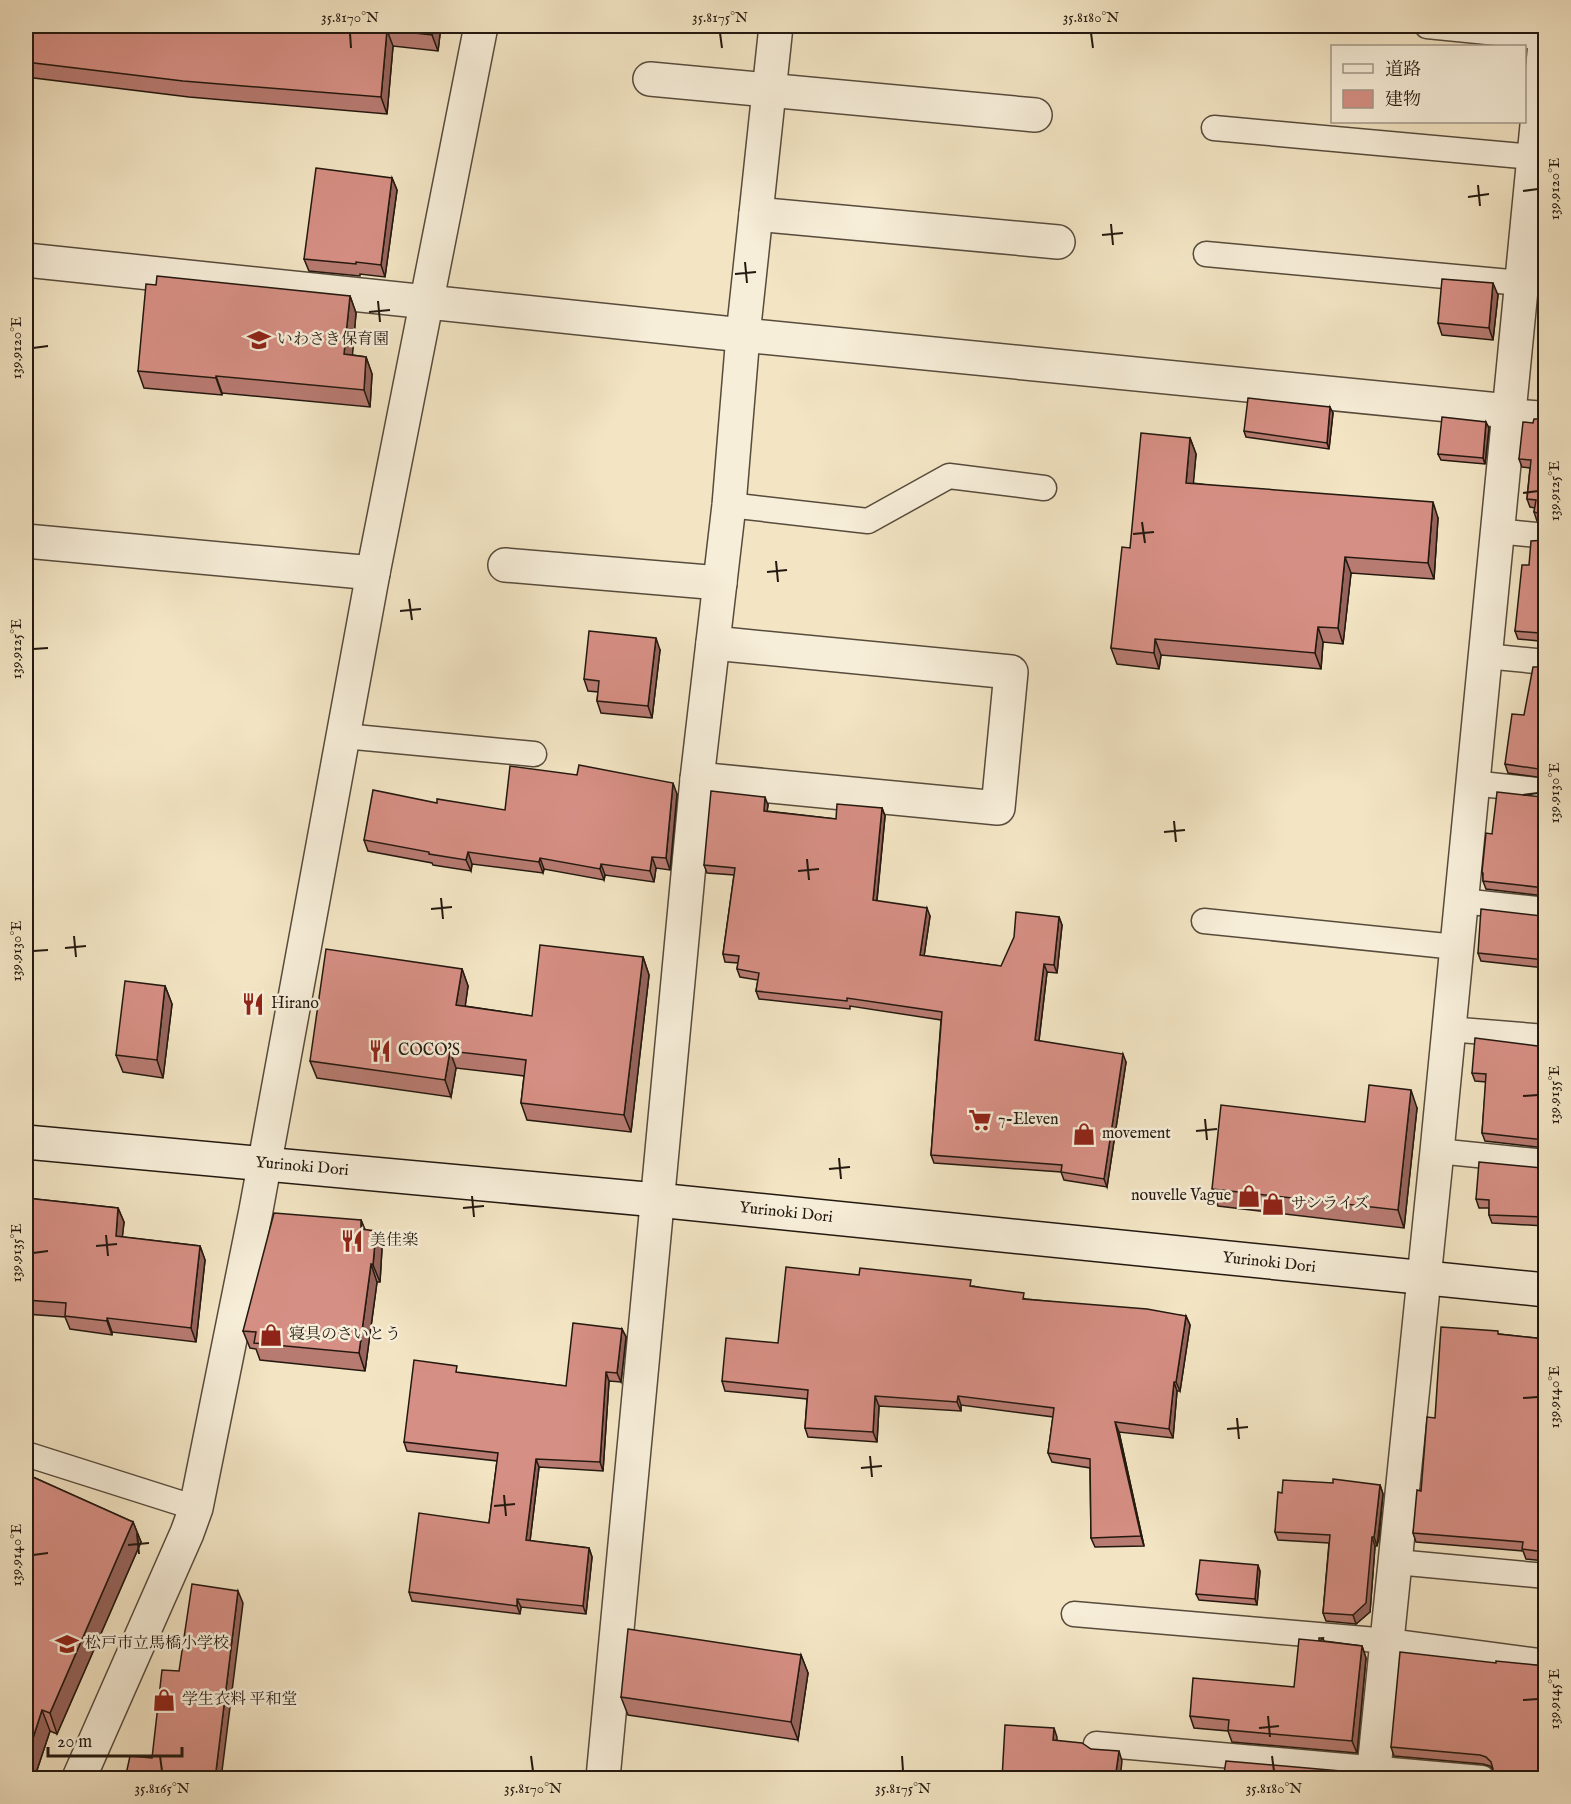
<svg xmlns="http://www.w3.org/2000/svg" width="1571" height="1804" font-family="'IM FELL English','Noto Serif JP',serif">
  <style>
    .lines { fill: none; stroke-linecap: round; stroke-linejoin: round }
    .lane-casing { stroke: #574b3c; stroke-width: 27 }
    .street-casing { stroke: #574b3c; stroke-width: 36 }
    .secondary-casing { stroke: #23180f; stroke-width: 36 }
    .lane { stroke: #f7eed9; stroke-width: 24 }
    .street { stroke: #f7eed9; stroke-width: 33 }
    .secondary { stroke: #f7eed9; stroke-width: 33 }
    .wall { fill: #b87b72; stroke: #23180f; stroke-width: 1.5 }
    .shaded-wall { fill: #96645c; stroke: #23180f; stroke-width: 1.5 }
    .building { fill: #d68f84; stroke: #23180f; stroke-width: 1.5 }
    .ticks { fill: none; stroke: #23180f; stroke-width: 2 }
    .labels { text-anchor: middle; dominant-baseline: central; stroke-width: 5; stroke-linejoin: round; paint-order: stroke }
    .poi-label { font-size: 16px; fill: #23180f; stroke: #f7eed9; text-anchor: start }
    .street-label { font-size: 16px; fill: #23180f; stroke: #f7eed9 }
    .neatline { fill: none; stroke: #23180f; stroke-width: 2 }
    .ticks-label { font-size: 15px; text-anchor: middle; fill: #23180f }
  </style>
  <rect width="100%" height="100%" fill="#f3e5c4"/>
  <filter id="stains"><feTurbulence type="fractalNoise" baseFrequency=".00333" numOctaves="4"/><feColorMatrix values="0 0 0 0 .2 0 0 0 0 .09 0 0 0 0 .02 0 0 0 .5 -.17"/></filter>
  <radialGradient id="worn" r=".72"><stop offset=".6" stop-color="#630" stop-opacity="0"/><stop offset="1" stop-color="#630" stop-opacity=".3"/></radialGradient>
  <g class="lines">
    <g class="lane-casing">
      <g id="lane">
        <path d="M1427,26L1546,38"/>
        <path d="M1214,128L1533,157"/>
        <path d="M1206,254L1521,283"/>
        <path d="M1509,411L1546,414"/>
        <path d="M729,505L868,521L949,476L1044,488"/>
        <path d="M1497,531L1546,536"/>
        <path d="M1485,656L1546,662"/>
        <path d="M344,736L534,754"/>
        <path d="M1472,783L1546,791"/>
        <path d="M1461,901L1546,910"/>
        <path d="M1204,921L1456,947"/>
        <path d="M1448,1029L1546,1037"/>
        <path d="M1437,1151L1546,1162"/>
        <path d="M26,1454L196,1508"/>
        <path d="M1396,1562L1546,1576"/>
        <path d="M1074,1614L1388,1641L1546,1662"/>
        <path d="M1096,1744L1482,1778"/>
      </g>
    </g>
    <g class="street-casing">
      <g id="street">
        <path d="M650,79L1035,115"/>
        <path d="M756,214L1058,242"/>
        <path d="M26,260L743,335L1509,411"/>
        <path d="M26,541L373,573"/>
        <path d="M505,565L720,583"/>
        <path d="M697,779L998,808L1011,672L713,643"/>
        <path d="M79,1778L187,1533L196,1508L256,1210L373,573L481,26"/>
        <path d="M603,1778L697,779L729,505L743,335L776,26"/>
        <path d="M1373,1778L1437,1151L1546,33"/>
      </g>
    </g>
    <g class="secondary-casing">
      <path id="secondary" d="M26,1142L657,1200L1546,1290"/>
    </g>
    <use href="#lane" class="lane"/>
    <use href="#street" class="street"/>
    <use href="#secondary" class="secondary"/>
  </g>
  <g class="wall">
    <path d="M26,26L269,32L270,26H441L438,51L393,46L387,114L189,97L26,77Z"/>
    <path d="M392,178L397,190L385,277L360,274V276L309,271L304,259Z"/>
    <path d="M1498,295L1493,340L1442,335L1438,323Z"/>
    <path d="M350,296L356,313L352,355L366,357L372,374L370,407L222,393V395L144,388L138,371Z"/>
    <path d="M1545,341V400L1541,399L1538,391Z"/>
    <path d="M1333,413L1329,449L1246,437L1244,431Z"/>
    <path d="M1545,419V522L1537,521L1534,512L1535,508L1530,507L1527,499L1530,468L1522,467L1519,459L1533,423Z"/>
    <path d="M1489,428L1485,464L1441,460L1438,454Z"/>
    <path d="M1190,438L1196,454L1193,483L1438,518L1434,579L1351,573L1343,644L1323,642L1321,669L1161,655L1159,669L1117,664L1111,648L1130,548Z"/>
    <path d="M1545,540V648L1541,647L1539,641L1518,639L1515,631L1529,565Z"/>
    <path d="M660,650L652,718L601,713L597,701L598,692L588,691L584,679Z"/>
    <path d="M1545,667V778L1508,773L1505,764Z"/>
    <path d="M677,794L670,870L656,868L654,882L605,875L604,880L544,869L543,873L472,864L471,871L433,865L432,863L368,851L364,840L505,810Z"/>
    <path d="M1545,796V896L1486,889L1483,881V876L1482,872L1492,834L1542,797Z"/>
    <path d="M768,805L767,811L836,819L882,808L885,816L877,901L930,916L924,956L1001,966L1059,917L1062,925L1057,973L1047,972L1039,1041L1126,1062L1107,1187L1064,1180L1061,1172L934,1163L931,1155L941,1020L850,1006V1009L759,999L756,991L758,980L740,977L737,969L738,963L725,962L723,954L734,875L707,873L704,865Z"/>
    <path d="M1545,915V968L1481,961L1478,953L1542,916Z"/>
    <path d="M643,957L649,975L631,1132L527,1120L521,1103L524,1076L456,1068L451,1097L317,1078L310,1061L462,969L468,986L465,1006L532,1016Z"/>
    <path d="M165,986L172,1004L163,1078L123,1072L116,1055Z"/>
    <path d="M1545,1047V1148L1485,1141L1482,1133L1486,1082L1475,1081L1472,1073Z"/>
    <path d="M1417,1108L1404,1228L1218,1206L1212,1189L1365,1122Z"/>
    <path d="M1545,1167V1226L1492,1223L1489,1215V1208H1479L1476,1199L1542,1168Z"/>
    <path d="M26,1198L118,1208L124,1222L122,1237L200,1246L205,1260L196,1342L112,1332V1335L70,1329L65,1317L26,1314Z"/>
    <path d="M361,1220L365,1230L382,1248L380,1282H377L365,1371L260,1360L256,1349L250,1348L243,1331Z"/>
    <path d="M973,1286L1026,1299L1186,1316L1190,1325L1180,1391H1177L1173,1438L1119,1432L1144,1546L1095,1547L1091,1538L1090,1468L1052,1462L1048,1453L1053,1417L961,1405V1411L879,1406L877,1442L808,1437L805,1428L807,1399L725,1391L722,1381L778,1343Z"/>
    <path d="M622,1329L626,1337L621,1382L609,1381L603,1471L539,1467L530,1541L589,1548L592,1557L586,1614L521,1607L520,1614L412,1601L409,1592L489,1523L497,1461L407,1451L404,1442L459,1373L566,1386Z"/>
    <path d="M1499,1334L1545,1339V1561L1526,1559L1523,1551L1416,1542L1413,1533L1435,1418Z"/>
    <path d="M26,1474L133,1522L141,1542L57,1734L50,1731L34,1779Z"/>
    <path d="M1333,1483L1380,1485L1383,1494L1379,1539L1377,1546H1375L1370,1612L1356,1624L1326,1621L1323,1613L1329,1543L1278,1540L1275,1532L1282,1493Z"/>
    <path d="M1260,1571L1257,1605L1199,1600L1196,1594Z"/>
    <path d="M1323,1638L1324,1641L1362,1646L1366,1658L1357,1753L1232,1742L1228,1731L1194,1728L1190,1716L1294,1687L1319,1641Z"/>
    <path d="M801,1655L808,1673L798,1740L628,1715L621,1697Z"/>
    <path d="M1496,1663L1545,1666L1491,1776L1493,1769L1490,1766L1483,1764L1394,1756L1391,1747Z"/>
  </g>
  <g class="shaded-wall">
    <path d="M433,26H441L438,51L432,35Z"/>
    <path d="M387,30L393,46L387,114L381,97Z"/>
    <path d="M392,178L397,190L385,277L381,265Z"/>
    <path d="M1493,283L1498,295L1493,340L1489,328Z"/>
    <path d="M350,296L356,313L351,372L344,354Z"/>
    <path d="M366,357L372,374L370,407L364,390Z"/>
    <path d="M216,376L222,393V395L216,378Z"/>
    <path d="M1330,407L1333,413L1329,449L1327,443Z"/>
    <path d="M1486,422L1489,428L1485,464L1483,458Z"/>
    <path d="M1190,438L1196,454L1192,499L1186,483Z"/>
    <path d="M1433,502L1438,518L1434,579L1428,563Z"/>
    <path d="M1345,557L1351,573L1343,644L1338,628Z"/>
    <path d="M1318,627L1323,642L1321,669L1315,653Z"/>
    <path d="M656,638L660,650L652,718L648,706Z"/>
    <path d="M1155,639L1161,655L1159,669L1154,653Z"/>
    <path d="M673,783L677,794L670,870L666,858Z"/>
    <path d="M765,797L768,805L766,819L764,811Z"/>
    <path d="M882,808L885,816L876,908L873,900Z"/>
    <path d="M468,852L472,864L471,871L466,860Z"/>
    <path d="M652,857L656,868L654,882L650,871Z"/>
    <path d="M540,858L544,869L543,873L539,862Z"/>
    <path d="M601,864L605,875L604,880L600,869Z"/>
    <path d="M927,908L930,916L923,963L920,955Z"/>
    <path d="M1059,917L1062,925L1057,973L1054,965Z"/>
    <path d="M643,957L649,975L631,1132L624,1115Z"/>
    <path d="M1044,964L1047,972L1038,1048L1035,1040Z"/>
    <path d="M462,969L468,986L463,1022L456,1005Z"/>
    <path d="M165,986L172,1004L163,1078L157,1060Z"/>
    <path d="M450,1051L456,1068L451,1097L445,1080Z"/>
    <path d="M1123,1054L1126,1062L1107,1187L1104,1179Z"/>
    <path d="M1411,1090L1417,1108L1404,1228L1398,1210Z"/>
    <path d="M118,1208L124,1222L121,1250L116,1236Z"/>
    <path d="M361,1220L368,1237L361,1229Z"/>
    <path d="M376,1231L382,1248L380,1282L373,1265Z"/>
    <path d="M200,1246L205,1260L196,1342L191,1328Z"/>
    <path d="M371,1264L377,1282L365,1371L359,1353Z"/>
    <path d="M1186,1316L1190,1325L1180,1391L1176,1382Z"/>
    <path d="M107,1318L112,1332V1335L107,1321Z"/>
    <path d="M622,1329L626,1337L621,1382L617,1373Z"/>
    <path d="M606,1372L609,1381L603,1471L600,1462Z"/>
    <path d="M1174,1382L1177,1391L1173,1438L1169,1429Z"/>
    <path d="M875,1396L879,1406L877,1442L873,1432Z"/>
    <path d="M958,1396L961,1405V1411L957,1402Z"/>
    <path d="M1115,1422L1119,1432L1144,1546L1141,1536Z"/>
    <path d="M536,1459L539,1467L529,1549L526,1540Z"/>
    <path d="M1380,1485L1383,1494L1377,1546L1374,1537Z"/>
    <path d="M133,1522L141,1542L57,1734L50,1713Z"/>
    <path d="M1372,1537L1375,1546L1370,1612L1356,1624L1353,1615Z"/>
    <path d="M589,1548L592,1557L586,1614L583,1606Z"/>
    <path d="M1258,1565L1260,1571L1257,1605L1255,1599Z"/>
    <path d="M238,1591L243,1603L221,1779H215Z"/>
    <path d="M517,1599L521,1607L520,1614L517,1606Z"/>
    <path d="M1362,1646L1366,1658L1357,1753L1352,1741Z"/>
    <path d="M801,1655L808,1673L798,1740L791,1722Z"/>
    <path d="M42,1710L50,1731L34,1779H26V1760Z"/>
    <path d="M1054,1728L1057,1737V1749L1053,1740Z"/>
    <path d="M1119,1751L1122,1761L1120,1779H1115Z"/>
  </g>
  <g class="building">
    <path d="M26,26H191L269,32L270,26H433L432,35L387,30L381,97L183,81L26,62Z"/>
    <path d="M316,168L392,178L381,265L356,262V264L304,259Z"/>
    <path d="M157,276L350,296L344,354L366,357L364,390L216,376V378L138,371L146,284L156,285Z"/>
    <path d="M1442,279L1493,283L1489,328L1438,323Z"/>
    <path d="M1545,341V393L1538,391Z"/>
    <path d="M1248,398L1330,407L1327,443L1244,431Z"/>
    <path d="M1442,417L1486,422L1483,458L1438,454Z"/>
    <path d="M1534,419H1545V515L1534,512L1536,500L1527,499L1531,460L1519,459L1523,422L1533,423Z"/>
    <path d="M1141,433L1190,438L1186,483L1433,502L1428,563L1345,557L1338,628L1318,627L1315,653L1155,639L1154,653L1111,648L1122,547L1130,548Z"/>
    <path d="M1545,540V641L1538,639L1539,633L1515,631L1522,565H1529L1531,541Z"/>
    <path d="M589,631L656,638L648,706L597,701L599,681L584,679Z"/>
    <path d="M1533,667H1545V770L1505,764L1512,714L1524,715Z"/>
    <path d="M579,765L673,783L666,858L652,857L650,871L601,864L600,869L540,858L539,862L468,852L466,860L429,854V852L364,840L373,790L437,803V799L505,810L510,766L577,775Z"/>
    <path d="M711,791L765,797L764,811L836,819L837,804L882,808L873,900L927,908L920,955L1001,966L1014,937L1016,912L1059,917L1054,965L1044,964L1035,1040L1123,1054L1104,1179L1061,1172L1062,1165L931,1155L942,1012L847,998V1001L756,991L759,973L737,969L739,956L723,954L735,868L704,865Z"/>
    <path d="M1497,792L1542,797L1545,796V888L1483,881V873L1482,872L1486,833L1492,834Z"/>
    <path d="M1481,909L1542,916L1545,915V960L1478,953Z"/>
    <path d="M540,945L643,957L624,1115L521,1103L526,1060L450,1051L445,1080L310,1061L326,949L462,969L456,1005L532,1016Z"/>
    <path d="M125,981L165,986L157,1060L116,1055Z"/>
    <path d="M1475,1038L1545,1047V1140L1482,1133L1486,1074L1472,1073Z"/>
    <path d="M1369,1085L1411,1090L1398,1210L1212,1189L1221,1105L1365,1122Z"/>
    <path d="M1479,1162L1542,1168L1545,1167V1217L1489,1215V1200L1476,1199Z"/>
    <path d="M26,1198L118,1208L116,1236L200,1246L191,1328L107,1318V1321L65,1316L66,1303L26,1300Z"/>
    <path d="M274,1213L361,1220V1229L376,1231L373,1265L371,1264L359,1353L254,1343L256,1332L243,1331Z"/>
    <path d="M786,1267L859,1275L860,1268L971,1280L970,1286L1024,1293L1023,1299L1147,1309L1186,1316L1176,1382H1174L1169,1429L1115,1422L1141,1536L1091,1538L1090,1459L1048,1453L1054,1408L958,1396L957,1402L875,1396L873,1432L805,1428L808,1390L722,1381L726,1338L778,1343Z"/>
    <path d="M573,1323L622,1329L617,1373L606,1372L600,1462L536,1459L526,1540L589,1548L583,1606L517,1599V1606L409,1592L419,1513L489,1523L498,1453L404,1442L414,1360L457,1366L456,1372L566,1386Z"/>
    <path d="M1441,1327L1498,1331V1334L1545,1339V1552L1522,1549L1523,1542L1413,1533L1417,1490L1421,1491L1427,1417L1435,1418Z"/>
    <path d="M26,1474L133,1522L50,1713L42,1710L26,1760Z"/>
    <path d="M1333,1479L1380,1485L1375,1530L1374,1537H1372L1366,1603L1353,1615L1323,1613L1330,1535L1275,1532L1278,1492L1282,1493L1283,1480L1333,1483Z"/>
    <path d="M1200,1560L1258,1565L1255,1599L1196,1594Z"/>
    <path d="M192,1584L238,1591L215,1779H125L130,1756L152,1758L162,1670L179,1671Z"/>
    <path d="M628,1629L801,1655L791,1722L621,1697Z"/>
    <path d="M1319,1638H1323L1320,1641L1362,1646L1352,1741L1228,1730L1229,1720L1190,1716L1193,1678L1294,1687L1299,1639L1319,1641Z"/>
    <path d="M1400,1652L1496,1663V1661L1545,1666V1779H1488L1491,1776L1493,1769L1491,1762L1486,1757L1480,1755L1391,1747Z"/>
    <path d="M1005,1725L1054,1728L1053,1740L1082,1743L1091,1749L1119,1751L1115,1779H1002Z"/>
    <path d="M1226,1761L1352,1772L1355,1779H1223Z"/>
    <path d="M1387,1775L1427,1779H1385Z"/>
  </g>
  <path class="ticks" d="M350,33L351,48M720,33L722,48M1091,33L1093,48M1478,185L1480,206M1523,191L1538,189M1468,197L1489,194M1111,224L1113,245M1102,235L1123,233M745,262L747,283M735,274L756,272M378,301L380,322M369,312L390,310M33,348L48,346M1523,493L1538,491M1142,522L1145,543M1133,534L1154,532M776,561L778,582M767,572L787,570M409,599L412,620M400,611L421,609M33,649L48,648M1523,795L1538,793M1174,821L1176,842M1164,832L1185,830M807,859L809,880M798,871L819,869M441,898L443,919M431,909L452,907M74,936L76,957M65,948L86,946M33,951L48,950M1523,1096L1538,1095M1205,1119L1207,1140M1196,1131L1217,1129M839,1158L841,1179M829,1169L850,1167M472,1196L474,1217M463,1208L484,1206M106,1235L108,1256M96,1246L117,1244M33,1253L48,1251M1523,1398L1538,1397M1237,1418L1239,1439M1227,1429L1248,1427M870,1456L872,1477M861,1468L882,1466M504,1495L506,1516M494,1506L515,1504M137,1533L139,1554M128,1545L149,1543M33,1555L48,1553M1523,1700L1538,1699M1268,1716L1270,1737M1259,1728L1279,1726M160,1756L162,1771M531,1756L533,1771M902,1756L903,1771M1272,1756L1274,1771"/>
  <defs>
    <g id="school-bare" transform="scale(1.8)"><path d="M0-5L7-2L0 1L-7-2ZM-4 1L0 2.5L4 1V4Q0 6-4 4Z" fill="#8f2418" stroke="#f7eed9" stroke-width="2.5" paint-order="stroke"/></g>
    <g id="restaurant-bare" transform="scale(1.8)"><path d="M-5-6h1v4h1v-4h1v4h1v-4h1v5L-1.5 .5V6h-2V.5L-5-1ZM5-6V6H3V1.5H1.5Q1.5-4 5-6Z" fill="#8f2418" stroke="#f7eed9" stroke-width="2.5" paint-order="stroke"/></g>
    <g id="supermarket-bare" transform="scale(1.8)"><path d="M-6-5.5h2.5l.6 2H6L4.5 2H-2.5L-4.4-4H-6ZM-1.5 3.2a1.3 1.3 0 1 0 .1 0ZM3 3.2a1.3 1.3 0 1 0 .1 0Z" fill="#8f2418" stroke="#f7eed9" stroke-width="2.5" paint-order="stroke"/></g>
    <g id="shop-bare" transform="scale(1.8)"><path d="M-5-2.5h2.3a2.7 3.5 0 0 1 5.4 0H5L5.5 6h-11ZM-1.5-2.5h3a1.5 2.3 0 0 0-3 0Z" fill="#8f2418" stroke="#f7eed9" stroke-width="2.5" paint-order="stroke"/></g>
  </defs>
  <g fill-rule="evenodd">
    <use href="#school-bare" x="259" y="340"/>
    <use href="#restaurant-bare" x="253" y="1004"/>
    <use href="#restaurant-bare" x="380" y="1051"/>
    <use href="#supermarket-bare" x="980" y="1120"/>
    <use href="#shop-bare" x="1084" y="1134"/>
    <use href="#shop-bare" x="1249" y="1196"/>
    <use href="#shop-bare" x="1273" y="1204"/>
    <use href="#restaurant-bare" x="352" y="1241"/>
    <use href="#shop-bare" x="271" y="1335"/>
    <use href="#school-bare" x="67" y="1644"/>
    <use href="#shop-bare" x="164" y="1700"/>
  </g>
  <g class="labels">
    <g class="poi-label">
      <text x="277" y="340">いわさき保育園</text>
      <text x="271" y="1004">Hirano</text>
      <text x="398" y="1051">COCO'S</text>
      <text x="998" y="1120">7-Eleven</text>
      <text x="1102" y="1134">movement</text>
      <text x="1231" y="1196" text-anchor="end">nouvelle Vague</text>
      <text x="1291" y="1204">サンライズ</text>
      <text x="370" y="1241">美佳楽</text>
      <text x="289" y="1335">寝具のさいとう</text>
      <text x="85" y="1644">松戸市立馬橋小学校</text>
      <text x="182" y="1700">学生衣料 平和堂</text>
    </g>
    <g class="street-label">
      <text transform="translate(302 1167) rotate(5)">Yurinoki Dori</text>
      <text transform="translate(786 1213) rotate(6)">Yurinoki Dori</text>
      <text transform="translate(1269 1263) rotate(6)">Yurinoki Dori</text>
    </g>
  </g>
  <rect width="1571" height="1804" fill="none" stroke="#f3e5c4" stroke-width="66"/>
  <rect x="1331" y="45" width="195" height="78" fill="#f7eed9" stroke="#a29888" stroke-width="1.5"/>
  <rect x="1343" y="64" width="30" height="9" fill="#f7eed9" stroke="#a29888" stroke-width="1.5"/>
  <text x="1385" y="75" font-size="18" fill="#23180f">道路</text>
  <rect x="1343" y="90" width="30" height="18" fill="#d68f84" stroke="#a29888" stroke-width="1.5"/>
  <text x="1385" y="105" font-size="18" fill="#23180f">建物</text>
  <path d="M48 1747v9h134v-9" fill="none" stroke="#23180f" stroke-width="3"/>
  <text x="57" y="1747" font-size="18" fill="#23180f" stroke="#f7eed9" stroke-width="4.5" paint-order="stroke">20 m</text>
  <rect x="33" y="33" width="1505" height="1738" class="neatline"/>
  <g class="ticks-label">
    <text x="350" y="22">35.8170°N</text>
    <text x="720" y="22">35.8175°N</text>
    <text x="1091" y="22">35.8180°N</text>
    <text transform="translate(1554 189) rotate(-90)" y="5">139.9120°E</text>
    <text transform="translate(16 348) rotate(-90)" y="5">139.9120°E</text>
    <text transform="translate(1554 491) rotate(-90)" y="5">139.9125°E</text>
    <text transform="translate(16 649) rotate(-90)" y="5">139.9125°E</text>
    <text transform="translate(1554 793) rotate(-90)" y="5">139.9130°E</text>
    <text transform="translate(16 951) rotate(-90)" y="5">139.9130°E</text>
    <text transform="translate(1554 1095) rotate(-90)" y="5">139.9135°E</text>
    <text transform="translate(16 1253) rotate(-90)" y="5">139.9135°E</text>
    <text transform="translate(1554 1397) rotate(-90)" y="5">139.9140°E</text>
    <text transform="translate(16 1555) rotate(-90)" y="5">139.9140°E</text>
    <text transform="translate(1554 1699) rotate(-90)" y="5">139.9145°E</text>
    <text x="162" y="1793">35.8165°N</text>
    <text x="533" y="1793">35.8170°N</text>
    <text x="903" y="1793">35.8175°N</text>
    <text x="1274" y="1793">35.8180°N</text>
  </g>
  <rect width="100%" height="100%" filter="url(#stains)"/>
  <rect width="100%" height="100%" fill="url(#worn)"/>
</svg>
